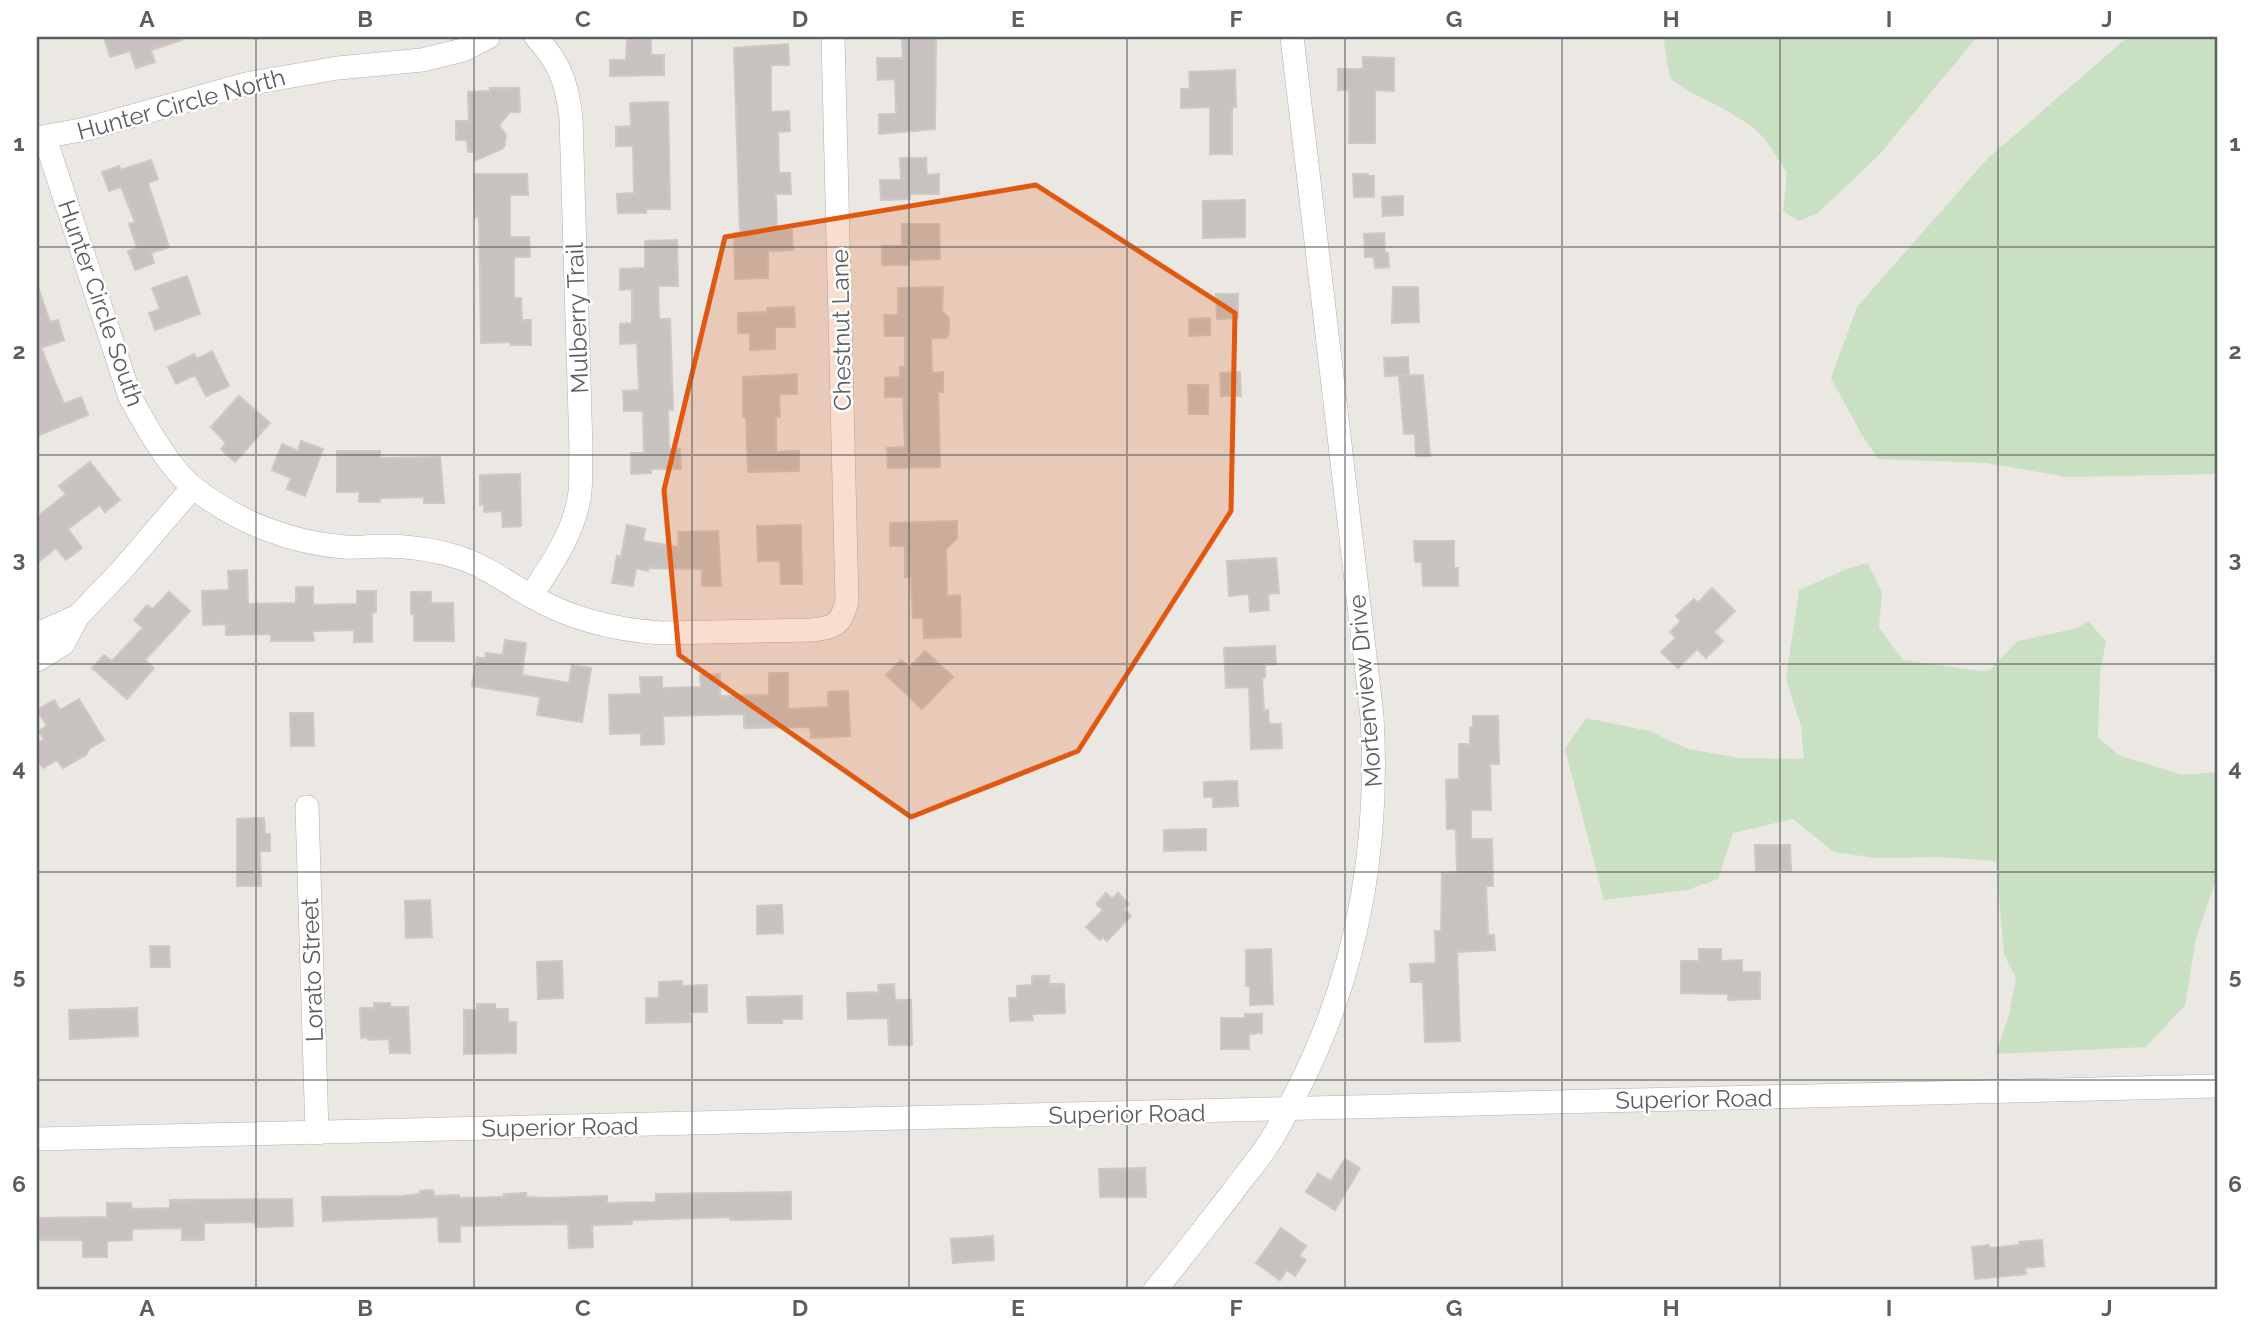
<svg xmlns="http://www.w3.org/2000/svg" width="2254" height="1327" font-family="Raleway,sans-serif">
  <style>
    .green { fill: #c9e0c2 }
    .building { fill: #c7c2bf; stroke: #cfc8c2; stroke-width: 2 }
    .lines { fill: none; stroke-linecap: round; stroke-linejoin: round }
    .minor-casing { stroke: #aeb1b3; stroke-width: 24 }
    .minor { stroke: #fff; stroke-width: 23 }
    .rail { stroke: #afb0b0; stroke-width: 5; stroke-dasharray: 2 9; stroke-linecap: butt }
    .marked { fill: #e15910; fill-opacity: 0.2; stroke: #e15910; stroke-width: 5; stroke-linejoin: round }
    .grid { fill: none; stroke: #5b5f61; stroke-width: 2; stroke-opacity: 0.55 }
    .labels { text-anchor: middle; dominant-baseline: central; stroke-width: 5; stroke-linejoin: round; paint-order: stroke }
    .street-label { font-size: 24px; fill: #5b5f61; stroke: #fff }
    .neatline { fill: none; stroke: #5b5f61; stroke-width: 2.5 }
    .grid-label { font-size: 23px; text-anchor: middle; font-weight: bold; fill: #5b5f61 }
  </style>
  <rect width="100%" height="100%" fill="#ebe7e3"/>
  <g class="green">
    <path d="M1663,37H1977L1878,156L1818,213L1798,221L1783,211L1787,173C1778,160 1770,143 1758,132C1733,109 1697,100 1670,78Z"/>
    <path d="M2133,37H2217V474L2067,477L1986,463L1878,459L1862,435L1831,378L1857,307L1988,158L2122,42Z"/>
    <path d="M1868,563L1882,593L1879,628L1903,660L1980,671L1990,670L2018,641L2077,628L2088,621L2106,641L2100,672L2098,737L2118,755L2183,775L2217,772V877L2196,938L2185,1005L2146,1047L1996,1054L2009,1015L2016,978L2004,955L1996,861L1939,857L1876,858L1834,852L1793,819L1733,833L1718,879L1687,890L1604,900L1565,749L1586,718L1649,731L1688,749L1740,758L1804,759L1801,726L1786,679L1799,590L1847,569Z"/>
  </g>
  <g class="building">
    <path d="M104,37H182V40L151,50L155,62L136,68L130,51L110,57Z"/>
    <path d="M902,37H936L935,129L879,134V114H896L895,79L878,80L877,58H903Z"/>
    <path d="M651,39V55H664V75L610,76V60H626L627,40Z"/>
    <path d="M788,44L789,65H771V112L789,111L790,131L778,132L779,173H790L791,194H776L777,230H792L793,250L768,251V278L735,279L734,233H740L734,48Z"/>
    <path d="M1363,57L1394,58V91L1375,90V143H1349V90H1338V69H1363Z"/>
    <path d="M1235,70L1236,107H1232V154H1210V107L1181,108V89H1190L1189,72Z"/>
    <path d="M490,88H519L520,112H510L499,125L506,135L505,145L502,149L474,161V152H468L467,140H456V121H469L468,92L490,91Z"/>
    <path d="M668,102L670,209H646V213H618L617,194L634,193L633,146H616V127L631,126L630,103Z"/>
    <path d="M900,158H926L927,175L939,174V194H910V199L881,200L880,180H901Z"/>
    <path d="M151,160L158,179L148,183L169,247L151,253L154,263L135,270L128,251L137,248L129,224L135,222L121,187L109,191L102,172L119,166L121,170Z"/>
    <path d="M474,174H527L528,195H510V237H529L530,257H514V298H521L522,320H531V345H511V342L481,343L479,217H475Z"/>
    <path d="M1353,174H1368V176H1374V197H1354Z"/>
    <path d="M1403,196V215L1383,216L1382,197Z"/>
    <path d="M1245,200V237L1203,238V201Z"/>
    <path d="M902,224H939L940,259L909,260V265H882V246H902Z"/>
    <path d="M1384,233L1385,253H1388L1389,267L1375,268L1374,257H1365L1364,234Z"/>
    <path d="M677,240L678,286H658L659,319H670L673,410H668L669,449H680L681,469H651V473L631,474V453H644L643,411H624L623,391L639,390L637,343L620,344V324L632,323V289L620,290V269L645,268V241Z"/>
    <path d="M187,276L200,314L155,330L149,313L160,309L152,288Z"/>
    <path d="M943,287L942,311L949,318V333L946,338H931L932,373L943,372V392H938L940,467L888,468L887,448L905,447L903,397H885V378L900,377V367H905V336H885L884,315H898V288Z"/>
    <path d="M1393,287H1418L1419,322L1392,323Z"/>
    <path d="M39,290L50,322L58,320L64,340L41,348L64,404L81,397L88,415L37,436V291Z"/>
    <path d="M1216,294H1238V318L1217,319Z"/>
    <path d="M794,307L795,327H775V349L750,350V333H738V313L767,312V308Z"/>
    <path d="M1210,318V335L1189,336V319Z"/>
    <path d="M212,351L229,386L206,396L195,375L176,384L168,367L194,354L197,359Z"/>
    <path d="M1408,357L1409,375L1385,376L1384,358Z"/>
    <path d="M1240,372L1241,396H1221L1220,373Z"/>
    <path d="M797,374V394H779L780,417H776V452L799,451V471L748,472L746,417H743V377Z"/>
    <path d="M1423,375L1430,456H1416L1415,434H1404L1399,376Z"/>
    <path d="M1188,385H1208V414H1189Z"/>
    <path d="M239,396L270,423L235,462L221,449L226,443L211,427Z"/>
    <path d="M301,441L323,449L305,496L287,489L291,478L272,470L282,444L298,451Z"/>
    <path d="M337,451H380V458L440,457L444,503H424V497L380,498V502H359V492H337Z"/>
    <path d="M90,462L120,500L105,512L100,505L68,529L82,548L66,560L56,548L37,563V517L66,494L59,486Z"/>
    <path d="M520,474L521,526L503,527L502,511L484,512V505H480V475Z"/>
    <path d="M957,521V538L946,549L947,596L960,595L961,637L924,638L923,618H913L911,577H905V546H890V523Z"/>
    <path d="M627,525L645,529L643,541L679,547L678,532L718,531L721,586H702V569L648,568V571L636,568L633,586L612,583L617,556L621,557Z"/>
    <path d="M801,525L802,584H781L780,561H758L757,526Z"/>
    <path d="M1414,541H1454V568H1458V586H1423L1422,562H1415Z"/>
    <path d="M1276,558L1279,593L1268,594L1269,610L1250,612L1249,594L1229,596L1227,561Z"/>
    <path d="M247,570L248,604L296,603V587H313V605L357,604V591H376V612H372V642H354V630L313,631L314,641H271V634L226,635V624L203,625L202,591L229,590L228,571Z"/>
    <path d="M1712,588L1735,611L1714,632L1723,641L1706,658L1697,649L1678,668L1661,652L1676,638L1670,632L1681,621L1676,616L1694,599L1698,603Z"/>
    <path d="M169,592L190,611L145,660L154,668L127,699L92,668L104,655L112,661L143,628L134,620L147,605L153,609Z"/>
    <path d="M411,592H431V603H453L454,641H414V614H411Z"/>
    <path d="M505,640L526,643L522,675L569,683L572,665L591,668L582,722L537,715L540,697L472,686L477,657L485,659L486,653L503,655Z"/>
    <path d="M1275,646L1276,664L1265,665V677H1262L1264,711L1268,710L1269,724H1281L1282,748L1251,749L1249,687L1226,688L1224,648Z"/>
    <path d="M925,651L953,677L922,709L886,675L901,660L909,668Z"/>
    <path d="M769,673H788V709L828,707V692L848,691L850,736L811,738L810,727L744,728V714L663,716L664,744L641,745V733L610,734L609,695L641,694L640,677H662V688L701,687L700,675L720,674V696L769,695Z"/>
    <path d="M79,699L104,740L89,749L86,755L63,768L57,760L43,768L37,759V744L44,739L39,731L47,726L37,710L54,700L60,710Z"/>
    <path d="M290,713H313L314,746H291Z"/>
    <path d="M1473,716H1498L1499,764H1490L1491,810H1471V839H1492L1493,886H1486L1488,935H1494L1495,950L1457,952L1460,1041L1425,1042L1423,982H1411L1410,964L1436,963L1435,931H1441L1442,873L1457,872L1456,829H1447L1446,780L1459,779V744H1470V727H1473Z"/>
    <path d="M1237,781L1238,806L1213,807V797H1204V782Z"/>
    <path d="M264,818L265,834H270V851H260L261,886H237V819Z"/>
    <path d="M1206,829V850L1164,851V830Z"/>
    <path d="M1755,845H1790L1791,871H1756Z"/>
    <path d="M1106,893L1112,899L1118,893L1129,904L1123,909L1131,916L1107,941L1103,937L1100,940L1086,927L1103,910L1096,904Z"/>
    <path d="M430,900L432,937L406,938L405,901Z"/>
    <path d="M782,905L783,933L757,934V906Z"/>
    <path d="M150,946H169L170,967H151Z"/>
    <path d="M1271,949L1273,1004L1250,1005V986H1246V950Z"/>
    <path d="M1699,949H1721V961L1742,960V972H1760V999L1728,1000V994L1681,993V961H1699Z"/>
    <path d="M562,961L563,998L538,999L537,962Z"/>
    <path d="M1032,976H1049V984H1064L1065,1013L1032,1014L1033,1020L1010,1021L1009,998H1017V986L1032,985Z"/>
    <path d="M682,981V986L707,985V1012H690L691,1022L646,1023V998H659V982Z"/>
    <path d="M894,984L895,1000H911L912,1045H889L888,1018L848,1019L847,993L879,992L878,985Z"/>
    <path d="M802,996V1019H782V1023H748L747,997Z"/>
    <path d="M374,1003H390V1007H408L410,1053H390L389,1039L368,1040V1037L361,1038L360,1008H374Z"/>
    <path d="M477,1004H495V1009H508V1022H516V1053L464,1054V1010H477Z"/>
    <path d="M137,1008L138,1036L70,1039L69,1010Z"/>
    <path d="M1245,1014H1262V1033L1249,1034V1049H1221V1018H1245Z"/>
    <path d="M1345,1159L1360,1168L1335,1210L1306,1192L1318,1173L1331,1181Z"/>
    <path d="M1145,1168L1146,1197H1100L1099,1169Z"/>
    <path d="M433,1190L434,1196L459,1195V1198L504,1197V1194L526,1193V1197L545,1198L607,1196V1203L656,1202V1194L791,1192V1219L730,1220V1217L632,1220V1224L592,1225L593,1247L569,1248L568,1224L460,1226V1242H439L438,1217L323,1221L322,1197L402,1196L420,1194V1191Z"/>
    <path d="M292,1199L293,1226L256,1227L255,1222L204,1223V1240H182V1228L132,1229V1240L107,1241V1257H83V1240H37V1218L107,1217V1203H131L132,1209L170,1208V1200Z"/>
    <path d="M1281,1228L1306,1246L1299,1256L1306,1260L1295,1276L1287,1270L1280,1280L1256,1263Z"/>
    <path d="M993,1236L994,1260L953,1263L951,1239Z"/>
    <path d="M2042,1240L2044,1266L2025,1268L2026,1274L1975,1279L1972,1247L1989,1245L1990,1248L2020,1245L2019,1242Z"/>
  </g>
  <g class="lines">
    <g class="minor-casing">
      <g id="minor">
        <path d="M37,138L86,129L246,84L338,68L422,60L463,50L488,37"/>
        <path d="M45,138L130,397C146,426 169,468 194,488C237,522 291,543 345,547C358,548 370,546 383,546C409,546 436,550 461,558C487,567 508,583 531,596C572,620 615,630 662,633L812,630C836,627 840,625 847,602L833,37"/>
        <path d="M531,596C551,565 572,536 579,499C582,483 580,465 581,449L571,118C567,83 560,63 536,37"/>
        <path d="M37,634L78,616"/>
        <path d="M37,660L63,644L78,616L121,571L193,487"/>
        <path d="M307,807L317,1133"/>
        <path d="M37,1139L2217,1086"/>
        <path d="M1155,1290C1181,1259 1206,1226 1231,1194C1243,1177 1258,1161 1269,1143C1278,1130 1285,1115 1292,1101C1356,981 1380,851 1372,716L1292,37"/>
      </g>
    </g>
    <use href="#minor" class="minor"/>
    <path class="rail" d="M2210,1290L2217,1281"/>
  </g>
  <path class="marked" d="M1036,185L1235,313L1231,511L1078,751L911,817L679,655L664,490L725,237Z"/>
  <path class="grid" d="M256,37V1290M474,37V1290M692,37V1290M909,37V1290M1127,37V1290M1345,37V1290M1562,37V1290M1780,37V1290M1998,37V1290M37,247H2217M37,455H2217M37,664H2217M37,872H2217M37,1080H2217"/>
  <g class="labels">
    <g class="street-label">
      <text transform="translate(181 104) rotate(-15)">Hunter Circle North</text>
      <text transform="translate(101 303) rotate(71)">Hunter Circle South</text>
      <text transform="translate(577 318) rotate(-92)">Mulberry Trail</text>
      <text transform="translate(841 330) rotate(-91)">Chestnut Lane</text>
      <text transform="translate(1365 691) rotate(-95)">Mortenview Drive</text>
      <text transform="translate(312 970) rotate(-92)">Lorato Street</text>
      <text transform="translate(1694 1099) rotate(-1)">Superior Road</text>
      <text transform="translate(1127 1114) rotate(-1)">Superior Road</text>
      <text transform="translate(560 1127) rotate(-1)">Superior Road</text>
    </g>
  </g>
  <rect width="2254" height="1327" fill="none" stroke="#ffffff" stroke-width="77"/>
  <rect x="38" y="38" width="2178" height="1250" class="neatline"/>
  <g class="grid-label">
    <text x="147" y="27">A</text>
    <text x="365" y="27">B</text>
    <text x="583" y="27">C</text>
    <text x="800" y="27">D</text>
    <text x="1018" y="27">E</text>
    <text x="1236" y="27">F</text>
    <text x="1454" y="27">G</text>
    <text x="1671" y="27">H</text>
    <text x="1889" y="27">I</text>
    <text x="2107" y="27">J</text>
    <text x="19" y="151">1</text>
    <text x="2235" y="151">1</text>
    <text x="19" y="359">2</text>
    <text x="2235" y="359">2</text>
    <text x="19" y="567">3</text>
    <text x="2235" y="567">3</text>
    <text x="19" y="776">4</text>
    <text x="2235" y="776">4</text>
    <text x="19" y="984">5</text>
    <text x="2235" y="984">5</text>
    <text x="19" y="1192">6</text>
    <text x="2235" y="1192">6</text>
    <text x="147" y="1316">A</text>
    <text x="365" y="1316">B</text>
    <text x="583" y="1316">C</text>
    <text x="800" y="1316">D</text>
    <text x="1018" y="1316">E</text>
    <text x="1236" y="1316">F</text>
    <text x="1454" y="1316">G</text>
    <text x="1671" y="1316">H</text>
    <text x="1889" y="1316">I</text>
    <text x="2107" y="1316">J</text>
  </g>
</svg>
